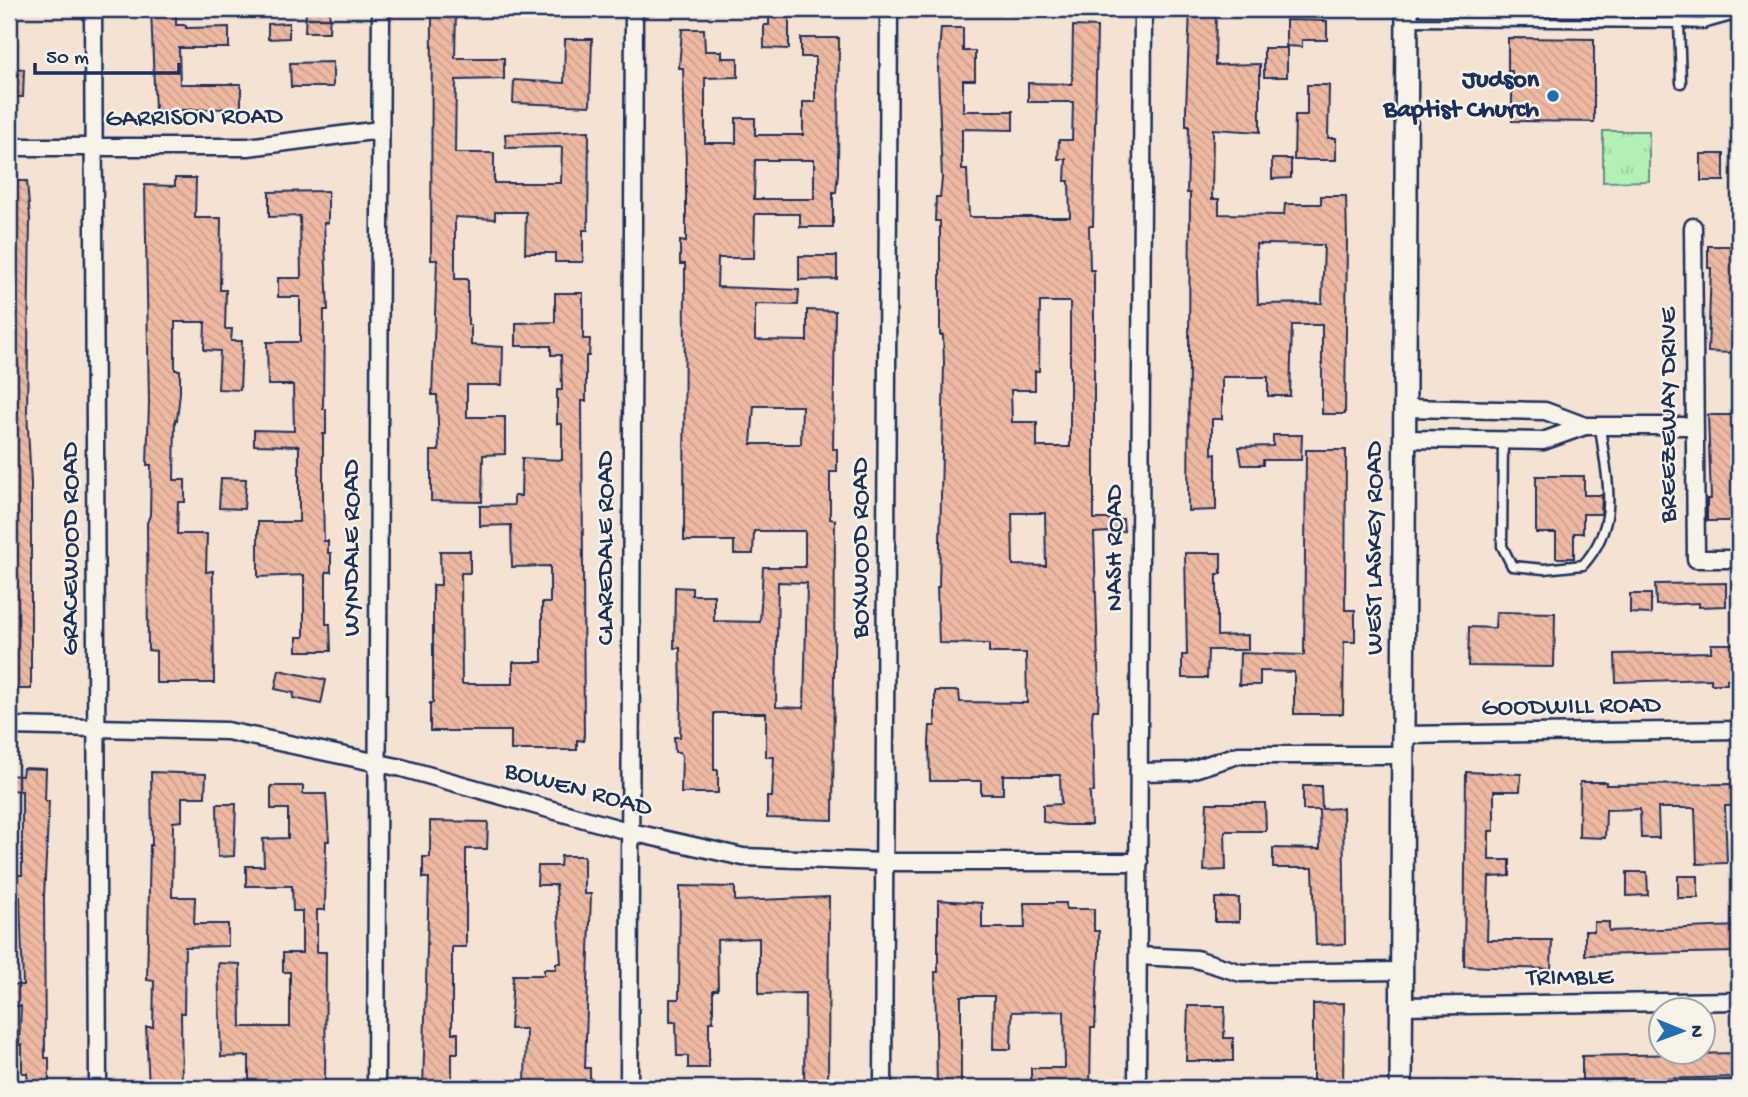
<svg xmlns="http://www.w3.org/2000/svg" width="1748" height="1097" font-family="'Gochi Hand',sans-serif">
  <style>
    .park { fill: url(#park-tufts); stroke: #66908a; stroke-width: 2 }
    .building { fill: url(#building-back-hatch); stroke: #1b2f5e; stroke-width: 2; fill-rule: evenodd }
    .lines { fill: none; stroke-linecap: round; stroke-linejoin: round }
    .service-casing { stroke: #1b2f5e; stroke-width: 13 }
    .minor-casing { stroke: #1b2f5e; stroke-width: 21 }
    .secondary-casing { stroke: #1b2f5e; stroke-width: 26 }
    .service { stroke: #f7f3e8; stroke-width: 8 }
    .minor { stroke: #f7f3e8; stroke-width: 16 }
    .secondary { stroke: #f7f3e8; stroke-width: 21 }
    .poi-dot { fill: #1f6fb2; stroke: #f7f3e8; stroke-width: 2.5 }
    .labels { text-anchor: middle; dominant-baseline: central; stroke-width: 5; stroke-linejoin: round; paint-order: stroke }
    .poi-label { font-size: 26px; font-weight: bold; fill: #1b2f5e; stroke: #f7f3e8; text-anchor: end }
    .street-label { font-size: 26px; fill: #1b2f5e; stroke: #f7f3e8 }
  </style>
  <defs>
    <pattern id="park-tufts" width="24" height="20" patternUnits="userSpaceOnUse" patternTransform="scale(1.75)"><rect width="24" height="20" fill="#b2f0b6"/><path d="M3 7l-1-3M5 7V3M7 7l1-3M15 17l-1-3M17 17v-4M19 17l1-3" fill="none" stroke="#98ce9f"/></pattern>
    <pattern id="building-back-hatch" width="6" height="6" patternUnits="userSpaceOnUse" patternTransform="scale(1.75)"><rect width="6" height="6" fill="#eeb9a1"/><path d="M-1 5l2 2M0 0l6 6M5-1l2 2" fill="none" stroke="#cc9f8d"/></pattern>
  </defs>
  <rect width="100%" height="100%" fill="#f4e2d3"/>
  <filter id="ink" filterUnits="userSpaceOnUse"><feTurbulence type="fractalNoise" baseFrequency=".0143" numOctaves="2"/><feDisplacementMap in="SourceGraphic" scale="14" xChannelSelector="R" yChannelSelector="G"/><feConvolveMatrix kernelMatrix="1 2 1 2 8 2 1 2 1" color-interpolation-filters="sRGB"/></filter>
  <g filter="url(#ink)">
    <path class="park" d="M1603,131H1649V181L1603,182Z"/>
    <g class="building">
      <path d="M151,9H176V25H186V28L229,27V48H179L180,84H241V108L155,111Z"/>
      <path d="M306,9H330L329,32H305Z"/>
      <path d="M432,9H456L455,58H504V79L456,80L455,153H494V183H561L562,147L506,148L505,134L589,131L588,230H583V262H555V253H525L526,212H495V219L455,217V279H468V325H471V345L503,347L502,385H467V417H505V454L483,455L482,502L431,501V451H439L437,395H432L437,260H431Z"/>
      <path d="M769,9H789V49L764,48V25H769Z"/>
      <path d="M1190,9H1216L1215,65L1260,64V132L1213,129L1212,199H1219V214L1284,215L1285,204H1321V196H1346L1347,241L1345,414H1322V325H1292L1290,396H1268V377H1222V419H1212V454L1216,453V510L1188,511L1190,193H1187L1189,126H1186V109ZM1256,244L1324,245L1322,303L1258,304Z"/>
      <path d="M1286,20L1327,21V40H1302V47L1286,46Z"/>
      <path d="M289,23V38L268,39V24Z"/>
      <path d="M1073,26L1097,27L1093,226H1089L1090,270H1094V519H1123L1124,531L1094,533L1099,694L1098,710H1093L1092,719L1094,792H1090L1091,825H1065L1043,822V805L1061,804L1060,775H1003V794H981V781H930L929,742L930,726H935V691H959L960,702L1027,703L1026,653H989V644L939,643L937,587H939L944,363L943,335H940V221H935L936,197H940L942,179L938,67L941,28H963V51H975V80H963V111H1013V130L962,129V170H967L969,217H1070L1069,181H1065L1066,159H1058L1059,140H1072L1073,102H1028V83L1072,84ZM1040,302H1070V447H1037V422H1012L1011,390H1035V371H1039ZM1012,513H1045L1046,566L1013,565Z"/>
      <path d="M682,29H704L705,51H722V58H738V77L705,78V143H736V118H755V135H803V102H815V57H801V38H839L838,173L836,192H833V227H800V214H755L754,258H718L717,287L799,290L798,305L755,304V340L807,341V310L835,311L833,449H837V472H830V519L835,520L833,820L767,818V797H772L774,757H766V713H714V770H718V793H681L682,756L680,752H675L674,737H680L681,697L680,648H674L675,587L692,588V595H714V621L760,622L763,567H805V531H754L753,554H734V541H684L685,264H680V241L686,242V166L683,68H679ZM755,160H814V199H754ZM754,406H802L801,444H751ZM778,582L807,583L804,708L776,707Z"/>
      <path d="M1508,38L1594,39V122L1512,121V71H1508Z"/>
      <path d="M565,39H592L590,106L513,103L514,80L564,83Z"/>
      <rect x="1264" y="48" width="23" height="29"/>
      <path d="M333,62V87H291L290,63Z"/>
      <path d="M9,68L24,69L23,97H9Z"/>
      <path d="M1307,85H1329L1328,138H1336V160H1294L1295,115H1307Z"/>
      <rect x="1701" y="154" width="23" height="27"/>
      <path d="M1272,159H1291V178L1272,179Z"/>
      <path d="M175,178H196L195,218H221L220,290H226L225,329H232L231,341H242L240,390L218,389L220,351L204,350L205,322H175V370H180V392L177,420L175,419L174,480H185V502H178L177,534H207L206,572L213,571L214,683H156V651L148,650L147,523L150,515L151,465H147L149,402L145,185L175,186Z"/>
      <path d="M9,181H27L30,219L27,410L31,483V689H9Z"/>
      <path d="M328,191V223H324L328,310H324L323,409H326V434H323V497L324,541H328V553H331V572H326V624H330L331,651H297V637H304V575L258,577V522H299V446L254,445V430L294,431L293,385H268L267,342H300V297H278V278H301L300,216L269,217V192Z"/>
      <path d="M1708,246H1733L1736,288L1734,353L1708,352L1711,268H1708Z"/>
      <path d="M799,256H837V279L799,280Z"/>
      <path d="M555,293H583V339H590L589,356H586V401H582L584,741L577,740V750H511V731H430V703H433V585H441L440,551H470V573H461L462,684H513V662H542V603H550V566L512,567L511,525L480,526V506L514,505V496H521L522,458L562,460V424H557V390H562L561,355H551V346H516V323L555,322Z"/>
      <path d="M1708,415H1739L1737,479H1732L1733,521H1707V499H1711Z"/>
      <path d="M1273,435H1302L1301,460H1263V465H1242L1239,447L1273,446Z"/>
      <path d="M1306,450H1346L1345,610H1355V642H1344L1343,714H1294V672L1260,671V685H1239L1240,653L1304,655Z"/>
      <path d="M1536,476H1584V495H1602L1601,514H1583V533H1574V558H1556V533H1536Z"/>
      <path d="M221,478L246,479L244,509L219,508Z"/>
      <path d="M1185,553H1221V574H1217V636L1248,635V650H1208L1207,678H1182V655H1187Z"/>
      <path d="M1726,583V606L1699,607V603L1656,605L1655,584Z"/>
      <path d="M1630,594H1651V614L1630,613Z"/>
      <path d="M1496,612L1555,613L1554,667L1468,666L1469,627L1495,628Z"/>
      <path d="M1711,644H1738L1739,679H1727V684H1711V679L1616,682L1615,654L1711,652Z"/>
      <path d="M279,670L326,680L321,704L293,698L294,693L275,689Z"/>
      <path d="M23,768L46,769L45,801H49L44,896L45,1058H49V1082L28,1083L27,1073H22V1045H19L21,1006H12V985H23L20,897H16V875H22V791L9,790V775L22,776Z"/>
      <path d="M151,772L206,774L205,797H182V821L173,822L172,897H195L194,924H228V946L185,947L184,1013H181L182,1088H149L146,1027H153L154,981L147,980L150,845H152Z"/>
      <path d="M1466,772L1521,774L1520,791H1494V831H1489V860H1510V876L1489,877L1487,940H1552L1551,969L1464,966Z"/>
      <path d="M1580,782H1606V785L1739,784V806H1725L1727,863L1697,864L1695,808H1658L1659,838H1641L1640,809L1606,810L1605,838L1579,837Z"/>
      <path d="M271,786H303V794H326L329,841H326L325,910H317V952H326L325,1088H290V1081L249,1082V1056L221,1057L218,963L240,964L241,1027H290V972H283V953H302V911H293L292,886H246V866H264L263,839L288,838V809H271Z"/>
      <path d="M1303,786H1321L1322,809L1343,808L1345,944L1316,945L1313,868H1273V848L1320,849L1319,810H1303Z"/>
      <path d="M1207,803H1265L1266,831H1225L1226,870L1204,871Z"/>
      <path d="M217,804H236L234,856L218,857Z"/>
      <path d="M430,821L488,822L487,849H466V947H452V1033H458V1053H452V1088H423L429,878H423V857H430Z"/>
      <path d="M561,856H584V894H591L585,1068H590V1088H525L526,1029H510L513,975H544V969H556V963H561L556,885H537L538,866H560Z"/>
      <path d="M1627,872H1647L1648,895L1627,896Z"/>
      <rect x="1678" y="876" width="20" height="22"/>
      <path d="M680,886L735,887V901L829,897L828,1088H804L805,993L759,994V938L717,940L718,990H713V1022H709V1068H688V1056H677L676,1022H670V999H679Z"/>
      <rect x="1215" y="898" width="24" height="24"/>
      <path d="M938,900L982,903V928H1025L1024,903H1066V909H1094V931H1099V953L1095,1028H1091L1090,1088L1031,1086V1068H1065L1064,1011L1012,1012L1011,1049H993L994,996H961V1088H937L935,972H938Z"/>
      <path d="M1594,922H1609V931L1739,926V952L1585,955V931H1594Z"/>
      <path d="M1344,1003L1343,1088L1313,1086V1004Z"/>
      <path d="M1188,1006H1225L1224,1038H1233V1061H1186Z"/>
      <path d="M1739,1053V1077L1659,1079V1088H1634V1079L1582,1080V1056Z"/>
    </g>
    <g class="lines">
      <g class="service-casing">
        <g id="service">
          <path d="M1410,21L1679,23L1681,83"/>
          <path d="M1679,23L1703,24L1739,14"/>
          <path d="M1503,440L1502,546L1512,566L1544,569L1583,565C1622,521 1606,479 1600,426"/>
        </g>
      </g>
      <g class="minor-casing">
        <g id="minor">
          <path d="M93,9L98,1088"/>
          <path d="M9,147H248L380,130"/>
          <path d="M1693,227L1696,559H1739"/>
          <path d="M1405,408L1545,411L1585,426"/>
          <path d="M1404,439L1543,441L1585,426H1694"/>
          <path d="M9,726L227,731L402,768L631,832L743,857L885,862H1139"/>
          <path d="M1404,735L1739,730"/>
          <path d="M1140,772L1188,771L1238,755H1404"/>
          <path d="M1139,956L1196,959L1241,973L1402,971"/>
          <path d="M1401,1006L1739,1001"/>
          <path d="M376,1088L381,9"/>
          <path d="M629,1088L634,9"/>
          <path d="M883,1088L889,9"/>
          <path d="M1137,1088L1143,9"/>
        </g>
      </g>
      <g class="secondary-casing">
        <path id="secondary" d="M1401,1088L1407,9"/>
      </g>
      <use href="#service" class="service"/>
      <use href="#minor" class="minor"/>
      <use href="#secondary" class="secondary"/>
    </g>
  </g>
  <circle class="poi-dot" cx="1553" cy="96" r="7"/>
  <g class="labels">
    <g class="poi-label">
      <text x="1539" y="81">Judson<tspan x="1539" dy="30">Baptist Church</tspan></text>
    </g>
    <g class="street-label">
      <text transform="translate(194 119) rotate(-1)">GARRISON ROAD</text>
      <text transform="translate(1670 415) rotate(-90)">BREEZEWAY DRIVE</text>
      <text transform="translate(353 548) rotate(-90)">WYNDALE ROAD</text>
      <text transform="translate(607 548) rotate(-90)">CLAREDALE ROAD</text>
      <text transform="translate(862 548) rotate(-90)">BOXWOOD ROAD</text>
      <text transform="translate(1116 548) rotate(-90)">NASH ROAD</text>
      <text transform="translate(1376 548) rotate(-90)">WEST LASKEY ROAD</text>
      <text transform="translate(72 549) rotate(-90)">GRACEWOOD ROAD</text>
      <text transform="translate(1571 708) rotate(-1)">GOODWILL ROAD</text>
      <text transform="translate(578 791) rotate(15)">BOWEN ROAD</text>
      <text transform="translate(1570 979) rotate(-1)">TRIMBLE</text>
    </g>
  </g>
  <rect width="1748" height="1097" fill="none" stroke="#f7f3e8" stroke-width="35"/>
  <rect x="18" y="18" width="1713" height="1062" fill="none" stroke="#1b2f5e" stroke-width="2.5" filter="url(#ink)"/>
  <g transform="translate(1682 1031) rotate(91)"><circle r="33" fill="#f7f3e8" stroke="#9fa5b1" stroke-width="2"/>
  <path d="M0-5L12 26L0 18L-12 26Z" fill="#1f6fb2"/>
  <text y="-10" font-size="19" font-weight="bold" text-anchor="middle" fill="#1b2f5e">N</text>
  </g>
  <path d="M35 63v10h144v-10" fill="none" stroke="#1b2f5e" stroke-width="3.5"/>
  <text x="46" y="63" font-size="21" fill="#1b2f5e" stroke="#f7f3e8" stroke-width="5" paint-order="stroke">50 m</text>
</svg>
